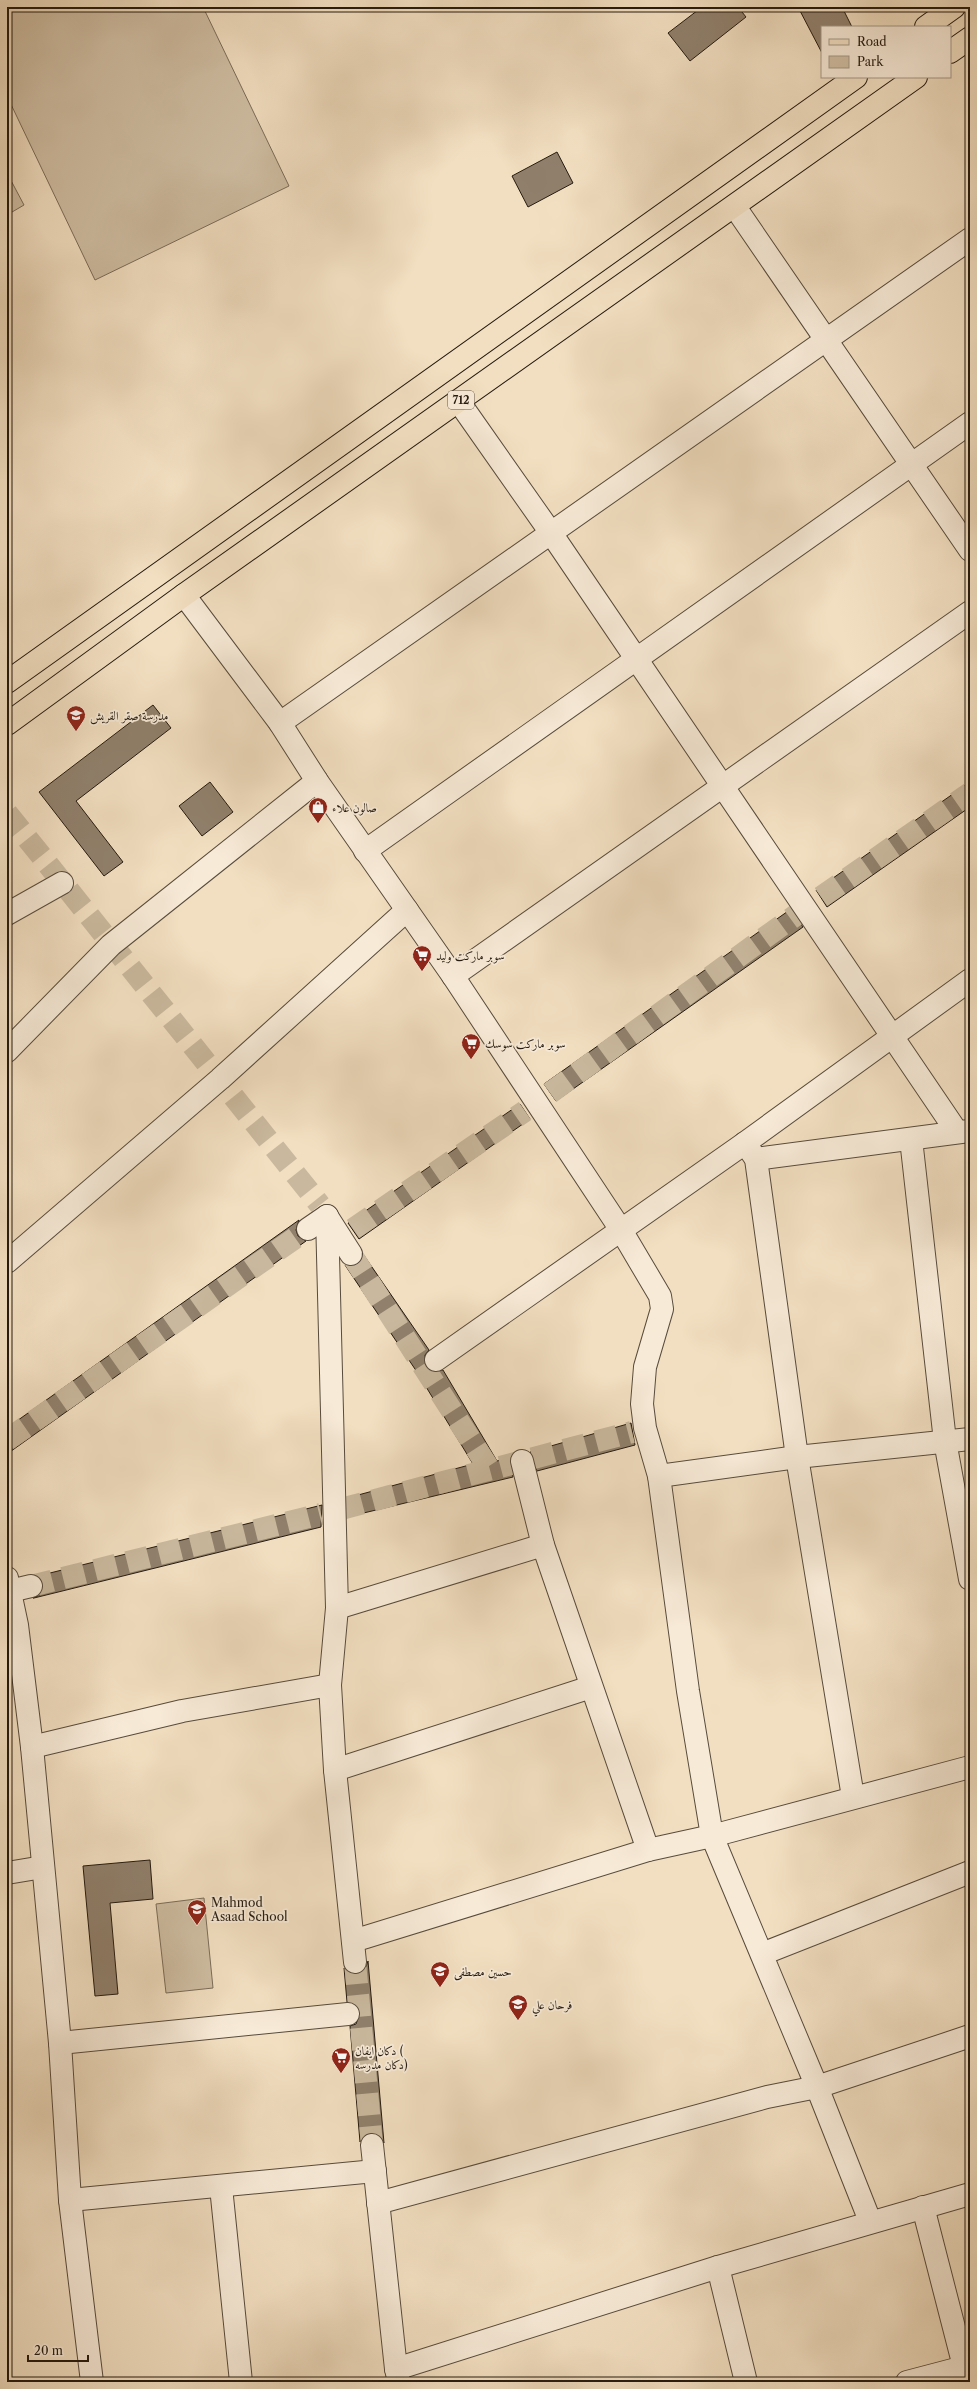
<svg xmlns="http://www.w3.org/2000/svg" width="977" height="2389" font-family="'Libre Caslon Text',Amiri,serif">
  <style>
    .green { fill: #cfbea3; stroke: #7a6c59 }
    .building { fill: #90806c; stroke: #251a0f }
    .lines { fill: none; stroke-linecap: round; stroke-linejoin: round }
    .street-tunnel { stroke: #c9b89d; stroke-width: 22; stroke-dasharray: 22 11; stroke-linecap: butt }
    .street-casing { stroke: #584b3c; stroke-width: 24 }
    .primary-casing { stroke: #251a0f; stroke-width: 24 }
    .street { stroke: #f7ead7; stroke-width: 22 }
    .primary { stroke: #f2dfc1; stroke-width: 22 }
    .labels { text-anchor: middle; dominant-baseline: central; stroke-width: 3.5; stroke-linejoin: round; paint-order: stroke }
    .shield { fill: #f7ead7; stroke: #64584b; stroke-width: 1 }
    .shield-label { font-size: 11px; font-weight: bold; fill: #251a0f }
    .poi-label { font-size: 12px; fill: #251a0f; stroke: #f7ead7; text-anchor: start }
  </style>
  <rect width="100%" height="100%" fill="#f2dfc1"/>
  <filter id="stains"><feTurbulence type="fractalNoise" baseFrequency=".005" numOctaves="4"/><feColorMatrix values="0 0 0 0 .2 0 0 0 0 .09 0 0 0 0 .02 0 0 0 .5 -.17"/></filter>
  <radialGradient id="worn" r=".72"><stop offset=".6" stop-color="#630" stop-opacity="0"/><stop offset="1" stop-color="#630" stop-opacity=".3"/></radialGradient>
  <g class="green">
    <path d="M7,7H203L289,186L95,280L7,96Z"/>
    <path d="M7,173L24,205L7,215Z"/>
    <path d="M204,1898L213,1988L166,1993L156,1904Z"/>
  </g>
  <g class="building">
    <path d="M702,7H738L746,17L690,61L668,33Z"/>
    <path d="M798,7H842L852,27H822V53Z"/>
    <path d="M557,152L573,183L528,207L512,176Z"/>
    <path d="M153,705L171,728L76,801L123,862L104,876L39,792Z"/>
    <path d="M210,782L233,812L202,836L179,806Z"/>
    <path d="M970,782V807L827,907L816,890Z"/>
    <path d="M791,909L803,927L556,1101L544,1084Z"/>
    <path d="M520,1104L530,1119L359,1239L348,1223Z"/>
    <path d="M299,1220L296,1230L298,1236L306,1241L7,1454V1428Z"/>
    <path d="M363,1254L429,1350L425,1355L426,1367L431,1371L443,1370L497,1461L510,1458L513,1477L347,1517V1498L473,1464L417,1372L345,1265H357Z"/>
    <path d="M631,1423L635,1445L537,1471L530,1452Z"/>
    <path d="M322,1505L321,1527L34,1598H33L40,1595L43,1589V1583L38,1576Z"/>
    <path d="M150,1860L153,1899L110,1903L118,1994L95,1996L83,1866Z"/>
    <path d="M368,1961L384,2143L377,2134L371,2133L364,2135L360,2142L350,2026L356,2024L360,2013L358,2006L347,2002L344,1968L350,1973L357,1974L366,1967Z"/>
  </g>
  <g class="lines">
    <g class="street-tunnel">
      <path d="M7,813L320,1205"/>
      <path d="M821,897L970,793"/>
      <path d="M550,1093L796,915"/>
      <path d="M353,1229L525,1111"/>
      <path d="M351,1254L490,1470"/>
      <path d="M7,1440L308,1229"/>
      <path d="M341,1509L632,1432"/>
      <path d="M31,1586L321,1514"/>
      <path d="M355,1962L372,2145"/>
    </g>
    <g class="street-casing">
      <g id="street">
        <path d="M735,207L970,550"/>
        <path d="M459,402L551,533L957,1132"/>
        <path d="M184,595L280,723L317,781L453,976L621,1230L660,1296L662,1309L645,1367L642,1404L645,1428L659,1476L688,1691L712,1836L817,2087L870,2221"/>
        <path d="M280,723L970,239"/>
        <path d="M365,851L970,423"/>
        <path d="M7,914L62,883"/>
        <path d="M453,976L970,612"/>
        <path d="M7,1051L111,945L317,781"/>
        <path d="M911,1139L945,1441L970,1579"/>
        <path d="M745,1143L756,1159L797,1457L853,1797"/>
        <path d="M756,1159L969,1131"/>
        <path d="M327,1216L337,1608L330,1685L335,1770L355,1962"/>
        <path d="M328,1218L351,1254"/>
        <path d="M308,1229L327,1216"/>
        <path d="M7,1262L220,1079L407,910"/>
        <path d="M436,1360L745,1143L970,980"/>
        <path d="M522,1461L543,1545L648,1850"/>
        <path d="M659,1476L797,1457L970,1439"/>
        <path d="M7,1578L17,1625L32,1747L60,2043L70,2200L92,2382"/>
        <path d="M10,1591L31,1586"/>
        <path d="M337,1608L543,1545"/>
        <path d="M32,1747L182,1711L330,1685"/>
        <path d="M335,1770L591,1687"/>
        <path d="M7,1873L43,1867"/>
        <path d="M353,1941L648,1850L712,1836L970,1767"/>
        <path d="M762,1954L970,1872"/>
        <path d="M60,2043L348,2014"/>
        <path d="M372,2145L396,2369L399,2382"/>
        <path d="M221,2187L241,2382"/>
        <path d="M70,2200L375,2171"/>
        <path d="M378,2203L767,2097L817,2087L970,2036"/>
        <path d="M923,2207L968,2382"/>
        <path d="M718,2267L746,2382"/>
        <path d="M396,2369L718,2267L970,2194"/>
        <path d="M907,2382L964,2367"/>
      </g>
    </g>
    <g class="primary-casing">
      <g id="primary">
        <path d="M926,27L954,7"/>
        <path d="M950,52L970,38"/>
        <path d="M7,682L856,77"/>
        <path d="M7,724L184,595L916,77"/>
      </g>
    </g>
    <use href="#street" class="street"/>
    <use href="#primary" class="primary"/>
  </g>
  <defs>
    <g id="school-pin" transform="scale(1)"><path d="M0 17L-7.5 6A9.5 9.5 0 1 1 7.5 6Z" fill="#8f2418" stroke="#f7ead7"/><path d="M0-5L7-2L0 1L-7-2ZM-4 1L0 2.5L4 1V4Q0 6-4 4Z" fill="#fff"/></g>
    <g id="shop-pin" transform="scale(1)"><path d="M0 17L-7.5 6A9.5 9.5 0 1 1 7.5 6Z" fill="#8f2418" stroke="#f7ead7"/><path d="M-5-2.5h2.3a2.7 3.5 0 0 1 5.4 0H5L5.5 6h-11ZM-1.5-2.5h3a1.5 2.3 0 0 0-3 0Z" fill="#fff"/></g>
    <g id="supermarket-pin" transform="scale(1)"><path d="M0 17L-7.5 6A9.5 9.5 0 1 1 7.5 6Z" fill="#8f2418" stroke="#f7ead7"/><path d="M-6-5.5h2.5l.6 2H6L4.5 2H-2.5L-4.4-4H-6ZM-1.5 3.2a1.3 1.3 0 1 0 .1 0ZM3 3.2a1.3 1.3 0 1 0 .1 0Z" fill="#fff"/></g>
  </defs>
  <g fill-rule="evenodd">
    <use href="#school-pin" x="76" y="715"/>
    <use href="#shop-pin" x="318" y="807"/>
    <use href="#supermarket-pin" x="422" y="955"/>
    <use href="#supermarket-pin" x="471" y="1043"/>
    <use href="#school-pin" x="197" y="1909"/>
    <use href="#school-pin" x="440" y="1971"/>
    <use href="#school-pin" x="518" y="2004"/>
    <use href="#supermarket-pin" x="341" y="2057"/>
  </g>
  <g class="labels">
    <rect class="shield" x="448" y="391" width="26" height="18" rx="3"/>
    <g class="shield-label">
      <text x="461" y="400">712</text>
    </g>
    <g class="poi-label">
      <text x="90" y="715">مدرسة صقر القريش</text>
      <text x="332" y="807">صالون علاء</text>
      <text x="436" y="955">سوبر ماركت وليد</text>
      <text x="485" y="1043">سوبر ماركت سوسك</text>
      <text x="211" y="1902">Mahmod<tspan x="211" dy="14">Asaad School</tspan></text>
      <text x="454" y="1971">حسين مصطفى</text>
      <text x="532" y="2004">فرحان علي</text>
      <text x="355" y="2050">دكان ايفان (<tspan x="355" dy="14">دكان مدرسه)</tspan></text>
    </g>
  </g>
  <rect width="977" height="2389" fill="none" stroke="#f2dfc1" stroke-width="24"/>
  <rect x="8" y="8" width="961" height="2373" fill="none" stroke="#251a0f" stroke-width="2"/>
  <rect x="12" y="12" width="953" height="2365" fill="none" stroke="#251a0f"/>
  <rect x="821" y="26" width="130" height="52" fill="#f7ead7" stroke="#a39787"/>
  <rect x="829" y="39" width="20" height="6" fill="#f2dfc1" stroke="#a39787"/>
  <text x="857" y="46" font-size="12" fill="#251a0f">Road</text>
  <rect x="829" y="56" width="20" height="12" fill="#cfbea3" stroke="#a39787"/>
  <text x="857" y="66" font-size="12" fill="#251a0f">Park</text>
  <path d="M28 2355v6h60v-6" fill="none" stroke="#251a0f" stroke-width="2"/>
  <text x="34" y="2355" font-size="12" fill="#251a0f" stroke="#f7ead7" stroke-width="3" paint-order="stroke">20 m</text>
  <rect width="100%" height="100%" filter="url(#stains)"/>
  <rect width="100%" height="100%" fill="url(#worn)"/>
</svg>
